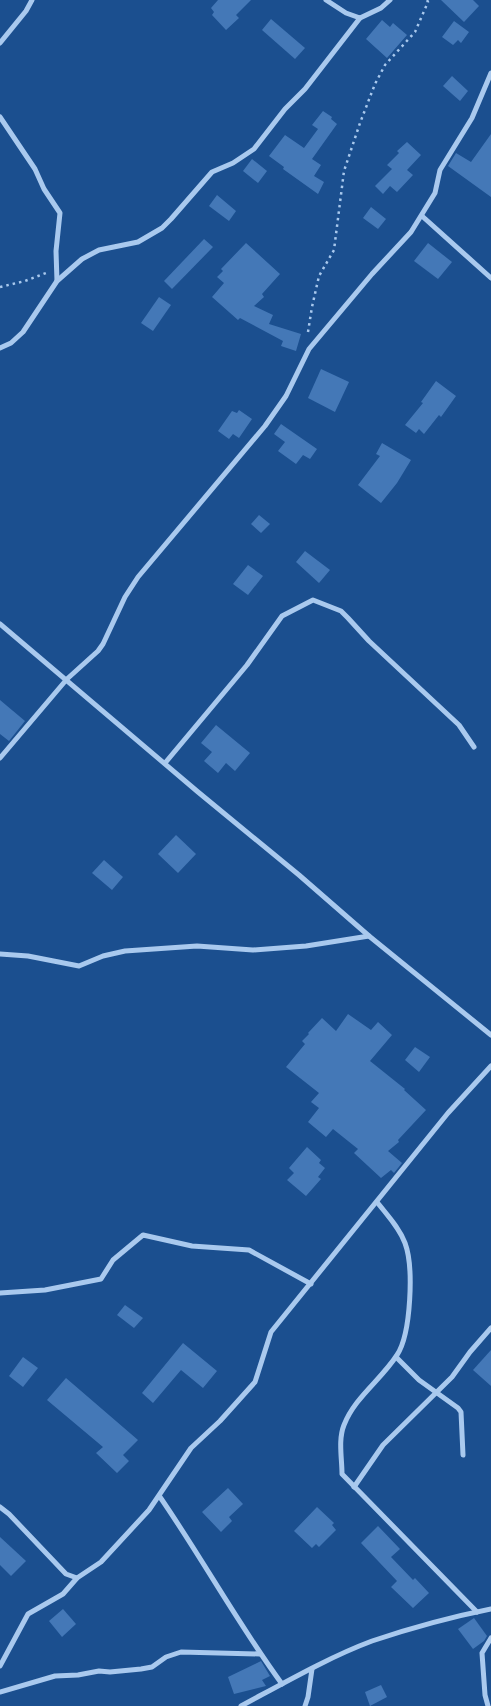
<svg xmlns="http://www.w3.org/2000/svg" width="491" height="1706" font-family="'Sofia Sans Condensed',sans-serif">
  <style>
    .building { fill: #4478b7 }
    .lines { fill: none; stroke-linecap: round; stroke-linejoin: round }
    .path { stroke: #a9c9ee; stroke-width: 2.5; stroke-dasharray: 2.5 4; stroke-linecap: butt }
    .street { stroke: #a9c9ee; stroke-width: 5 }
  </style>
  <rect width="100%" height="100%" fill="#1b4f8f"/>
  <g class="building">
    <path d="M218,0H251L236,15L239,18L226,30L212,15L214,12L211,8Z"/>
    <path d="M441,0H473L479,6L464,22Z"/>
    <path d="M271,19L305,48L295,59L262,30Z"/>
    <path d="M382,20L390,27L393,23L407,35L387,58L366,39Z"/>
    <path d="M454,21L469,32L461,43L458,40L453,45L442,37Z"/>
    <path d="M452,76L468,91L460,101L443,86Z"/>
    <path d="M323,111L332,117L331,119L337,124L312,159L321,165L314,176L324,182L318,194L283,169L284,167L269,156L285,135L304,148L318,129L312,125Z"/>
    <path d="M491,134V197L448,166L456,153L471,162Z"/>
    <path d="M407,142L421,155L407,170L413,175L397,192L390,186L383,194L375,186L392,169L387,165L399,153L397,151Z"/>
    <path d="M252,159L267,171L258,183L243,171Z"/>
    <path d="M217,195L236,211L229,221L209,206Z"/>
    <path d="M371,207L386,219L378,229L363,218Z"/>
    <path d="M204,239L213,247L172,289L164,281Z"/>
    <path d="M246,243L280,274L262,294L264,297L254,306L273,315L269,324L301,334L296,351L281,346L283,341L240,318L238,320L212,297L224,283L217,277L223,271L221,269Z"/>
    <path d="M428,243L452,262L438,279L414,261Z"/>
    <path d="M159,297L171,305L153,331L141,323Z"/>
    <path d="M321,369L349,382L335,412L308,398Z"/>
    <path d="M436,381L456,396L441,417L439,415L424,434L419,429L416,433L405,425L423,403L421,402Z"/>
    <path d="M239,410L252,419L239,438L233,434L229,439L218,431L232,411L237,413Z"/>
    <path d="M281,424L317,449L310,459L303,455L296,464L278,451L285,442L274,434Z"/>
    <path d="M382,443L411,460L397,483L381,503L358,485L380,456L376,454Z"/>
    <path d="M259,515L270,524L261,533L251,524Z"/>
    <path d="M305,551L330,570L319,583L296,562Z"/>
    <path d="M248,565L263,576L248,595L233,584Z"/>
    <path d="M0,700L25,721L9,741L0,734Z"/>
    <path d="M216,725L250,753L235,771L226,763L218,773L204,761L212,752L201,743Z"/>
    <path d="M176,835L196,854L178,873L158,854Z"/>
    <path d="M104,860L123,877L112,890L92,873Z"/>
    <path d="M348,1014L371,1030L378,1022L392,1035L370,1061L405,1089L404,1090L426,1110L398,1140L399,1142L388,1151L402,1163L394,1173L391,1170L381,1178L354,1153L358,1149L333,1129L326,1137L308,1122L319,1108L311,1102L319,1093L286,1067L305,1044L302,1041L309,1034L308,1033L322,1018L336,1031Z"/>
    <path d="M415,1047L430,1057L419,1072L405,1060Z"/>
    <path d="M307,1147L321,1160L319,1163L325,1168L318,1177L321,1179L306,1196L287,1180L294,1173L289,1168Z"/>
    <path d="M125,1305L143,1318L134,1328L117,1315Z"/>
    <path d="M183,1343L217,1371L203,1388L181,1370L153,1403L142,1393Z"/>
    <path d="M491,1350V1386L473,1370Z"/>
    <path d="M23,1357L38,1368L23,1387L9,1376Z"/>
    <path d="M66,1378L138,1440L123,1455L129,1461L117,1473L96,1453L103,1447L47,1400Z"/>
    <path d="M228,1488L243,1504L229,1517L232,1521L221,1532L202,1512Z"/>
    <path d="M317,1507L334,1523L332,1525L336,1530L319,1547L316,1544L312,1548L294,1531Z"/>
    <path d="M378,1526L400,1549L391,1557L413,1580L415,1578L429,1593L413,1608L391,1587L397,1581L361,1543Z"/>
    <path d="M0,1537L26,1561L11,1576L0,1565Z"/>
    <path d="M63,1609L76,1624L62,1637L49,1621Z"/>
    <path d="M474,1618L487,1636L484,1641L473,1649L458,1629Z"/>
    <path d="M261,1661L270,1676L262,1680L266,1686L234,1694L228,1677Z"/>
    <path d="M381,1685L387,1697L370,1706L365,1692Z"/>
  </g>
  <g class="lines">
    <g class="path">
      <path d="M0,287L25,281L46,273"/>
      <path d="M308,332L312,307L319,276L334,250L344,171L360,123L375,84L385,65L415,32L428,2L427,0"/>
    </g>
    <g class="street">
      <path d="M326,0L346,13L360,18L381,8L390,0"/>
      <path d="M0,43L26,11L32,0"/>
      <path d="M0,117L35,169L44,189L60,213L56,251L57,281"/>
      <path d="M422,216L491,278"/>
      <path d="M0,348L11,343L23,332L57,281L82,259L99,250L138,242L162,228L171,219L212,172L233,163L254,149L285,109L305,89L360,18"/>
      <path d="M0,624L198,792L299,875L369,936L491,1035"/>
      <path d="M0,758L67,679L98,651L103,644L125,597L138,577L265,426L286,396L309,349L372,274L411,232L435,193L440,170L472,118L491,73"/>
      <path d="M165,763L247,665L282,616L313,600L341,611L348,618L369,641L459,725L474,747"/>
      <path d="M0,954L28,956L79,966L103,956L125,951L197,946L253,950L306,946L369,936"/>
      <path d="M377,1202C387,1215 399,1227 405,1243C414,1267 411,1334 397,1355C381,1380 355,1397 344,1425C338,1440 342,1458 342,1474L477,1612"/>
      <path d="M0,1293L45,1290L101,1279L113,1260L143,1235L192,1246L249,1250L311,1284"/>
      <path d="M396,1357L419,1380L458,1408L461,1412L463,1455"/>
      <path d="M354,1487L383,1445L452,1377L470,1352L491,1328"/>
      <path d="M160,1497C202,1558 238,1624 282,1684"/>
      <path d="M0,1507L9,1514L66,1574L77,1578"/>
      <path d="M0,1666L28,1614L63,1594L77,1578L101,1562L149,1510L191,1448L220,1421L255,1382L271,1332L448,1113L491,1066"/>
      <path d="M0,1692L55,1676L78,1675L99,1671L110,1672L141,1669L152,1667L166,1657L181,1652L260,1654"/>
      <path d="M241,1706C282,1684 329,1657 372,1641C411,1628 451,1617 491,1609"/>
      <path d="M305,1706L308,1697L312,1669"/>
      <path d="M488,1706L485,1695L482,1653L491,1638"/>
    </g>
  </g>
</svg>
